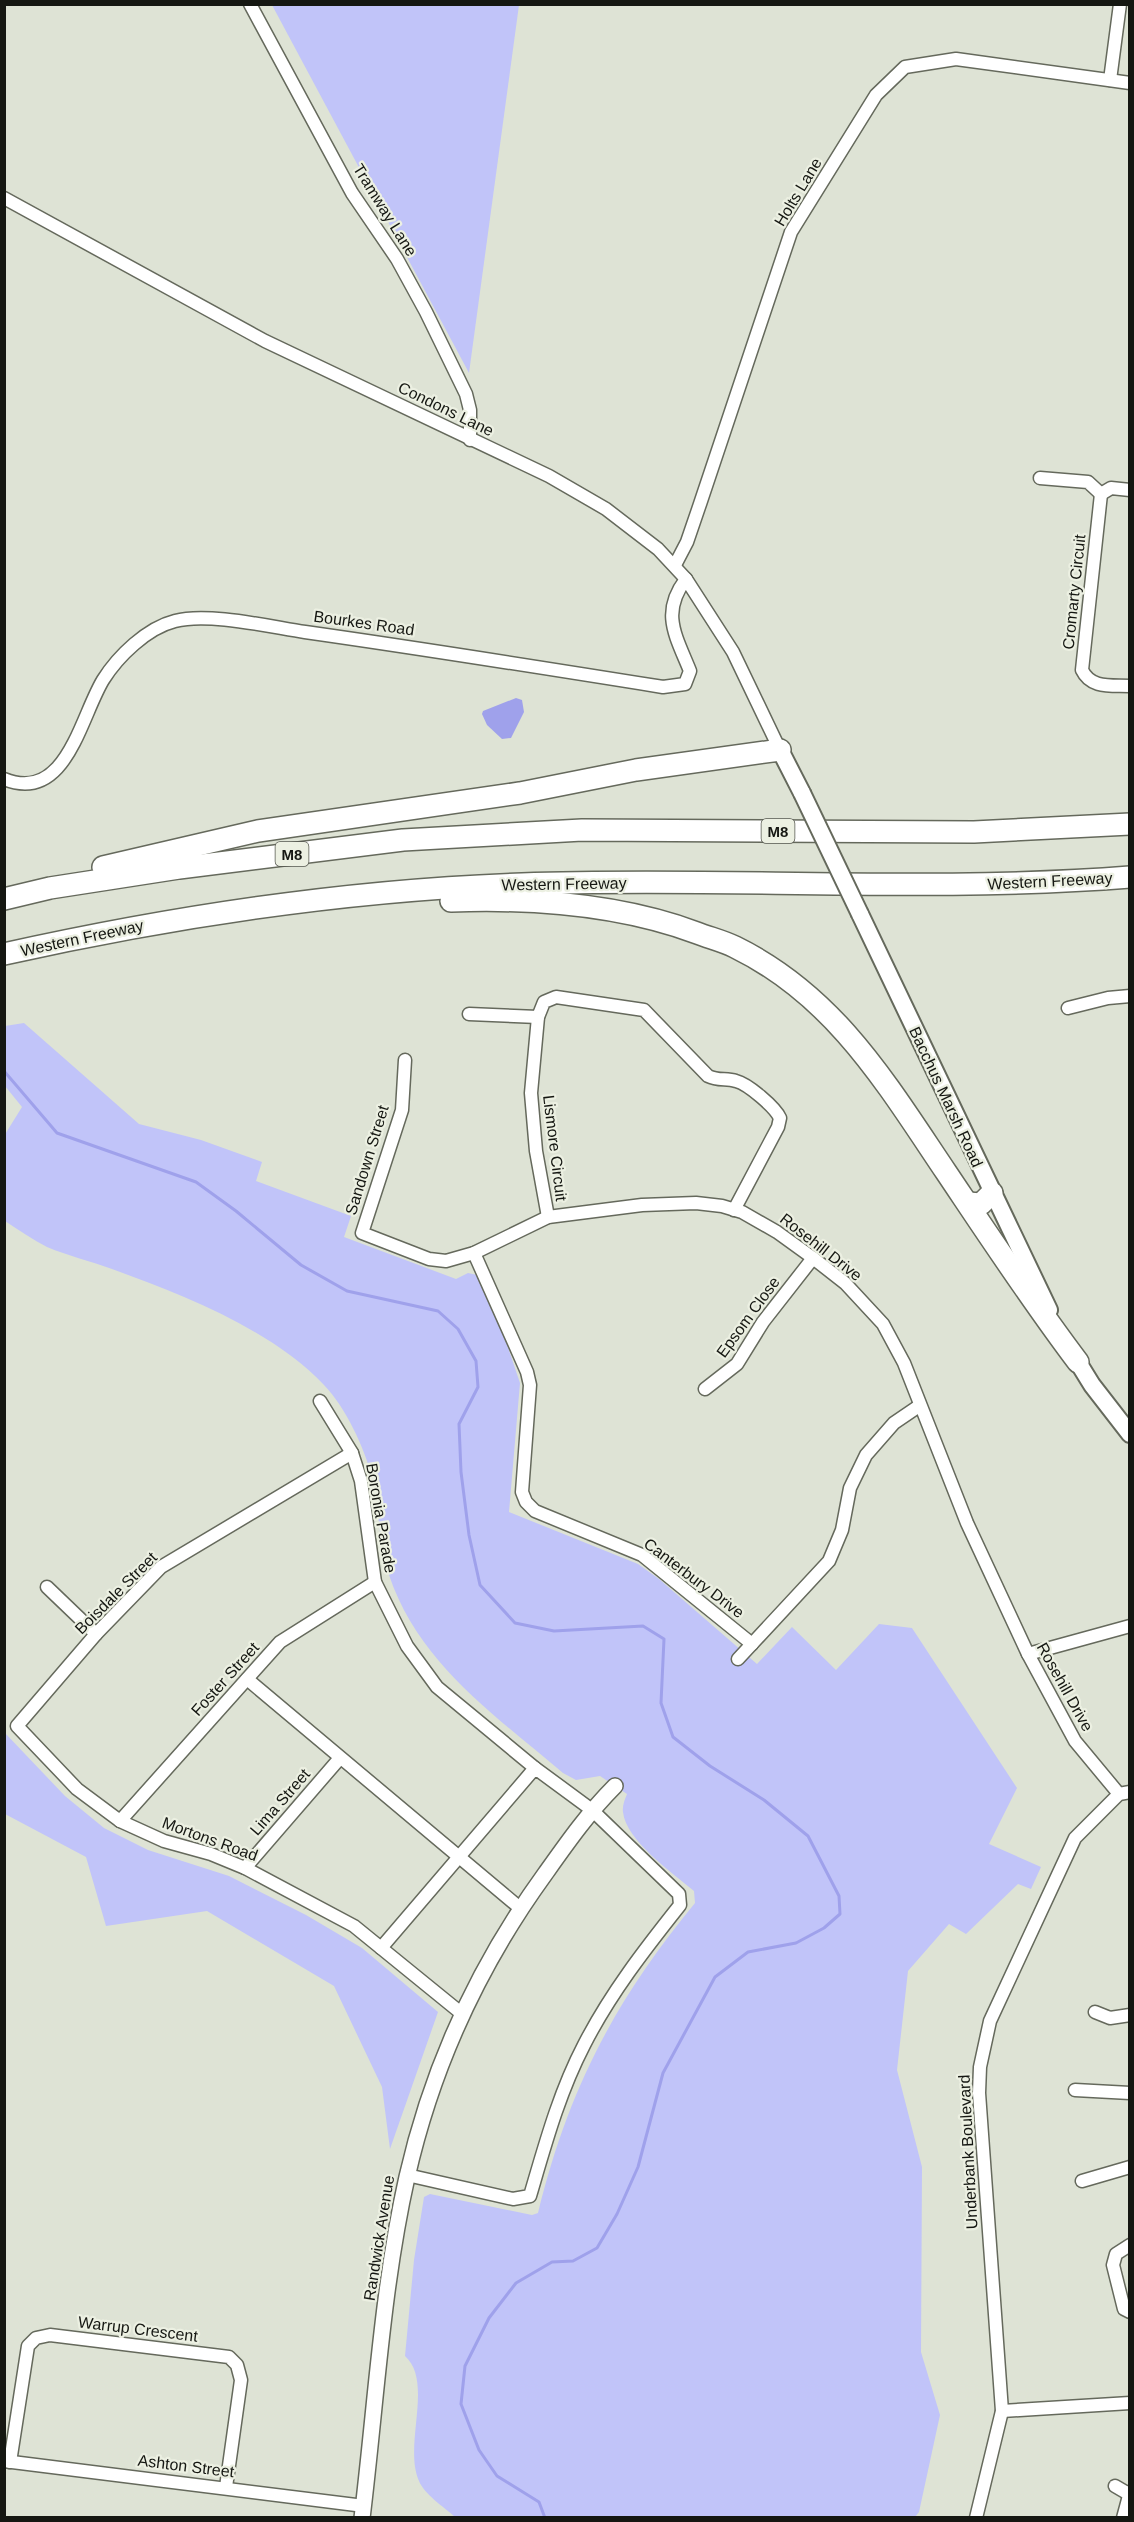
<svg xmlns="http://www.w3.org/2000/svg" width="1134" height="2522" font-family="Helvetica,sans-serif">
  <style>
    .green { fill: #c1c4f9 }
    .water { fill: #9fa1eb }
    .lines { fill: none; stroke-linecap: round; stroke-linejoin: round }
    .stream { stroke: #9fa1eb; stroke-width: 3 }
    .minor-casing { stroke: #65695c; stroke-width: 15 }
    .tertiary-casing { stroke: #65695c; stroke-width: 18 }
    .secondary-casing { stroke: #65695c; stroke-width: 20 }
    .motorway-casing { stroke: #65695c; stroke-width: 24 }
    .minor { stroke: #fff; stroke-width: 12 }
    .tertiary { stroke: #fff; stroke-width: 15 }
    .secondary { stroke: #fff; stroke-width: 16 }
    .motorway { stroke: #fff; stroke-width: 21 }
    .secondary-bridge-casing { stroke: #65695c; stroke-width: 20; stroke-linecap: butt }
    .secondary-bridge { stroke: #fff; stroke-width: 16 }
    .labels { text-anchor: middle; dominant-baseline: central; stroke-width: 4.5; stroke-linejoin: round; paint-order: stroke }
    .shield { fill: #ecf0e2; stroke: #565850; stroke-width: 1.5 }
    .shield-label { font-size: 15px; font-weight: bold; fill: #151712 }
    .street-label { font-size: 16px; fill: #151712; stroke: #ecf0e2 }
  </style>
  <rect width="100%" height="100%" fill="#dee3d5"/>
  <g class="green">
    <path d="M272,5H519L469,373Z"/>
    <path d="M24,1023L139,1124L201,1140L262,1162L256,1181L351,1216L344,1237L456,1279L468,1273L477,1275L498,1318L520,1383L509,1512L638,1564L659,1579L757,1664L792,1627L836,1670L879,1624L912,1628L1017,1788L989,1844L1041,1867L1031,1889L1018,1884L966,1934L949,1924L908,1971L897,2070L922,2167L921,2352L940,2415L919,2512L915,2517H455C444,2507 424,2494 419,2481C403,2445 434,2382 405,2356L414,2260L424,2197L430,2194L532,2215L538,2213C568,2090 615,2000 695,1903L694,1891C673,1873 626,1841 623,1812C622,1806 625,1799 627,1794L600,1776L576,1780L563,1773C495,1715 419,1664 389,1575C378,1543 380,1510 372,1477C364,1447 346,1408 324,1385C273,1330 181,1294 112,1269C91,1261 68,1256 47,1247C33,1240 19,1230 5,1221L4,1136L22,1107L5,1086V1026Z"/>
    <path d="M5,1733L65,1796L104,1828L148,1850L229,1876L306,1915L362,1948L438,2012L390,2149L382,2087L334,1986L207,1911L106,1926L86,1857L5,1814Z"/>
  </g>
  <path class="water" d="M516,698L522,700L524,712L511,738L502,739L487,725L482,714L483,711Z"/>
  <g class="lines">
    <path class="stream" d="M4,1071L57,1133L196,1182L236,1211L301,1265L347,1291L438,1311L458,1329L476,1361L478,1387L459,1424L461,1472L469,1535L480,1585L515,1623L554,1631L643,1626L664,1639L661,1703L673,1737L710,1766L764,1800L808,1836L839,1896L840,1914L824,1928L796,1943L748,1952L715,1977L663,2073L638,2167L617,2214L597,2248L573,2261L552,2262L516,2283L489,2318L465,2366L461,2404L479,2450L497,2476L539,2502L545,2518"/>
    <g class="minor-casing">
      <g id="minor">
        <path d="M250,4L352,193L397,259L426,312L466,394L470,410V440"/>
        <path d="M1110,80L1120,4"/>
        <path d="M4,198L265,341L549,476L606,509L658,549L686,579L733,652L780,750"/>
        <path d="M1040,478L1088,482L1101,494"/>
        <path d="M1101,494L1082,670C1091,689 1111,685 1130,686"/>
        <path d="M1101,494L1111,488L1130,490"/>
        <path d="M675,565L687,542L700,504L791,232L876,95L905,67L956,59L1130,83"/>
        <path d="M4,779C66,804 80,718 103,680C118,656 147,628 175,621C208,612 271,627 305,632C425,649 544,668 663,687L685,684L690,671C676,636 660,613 686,579"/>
        <path d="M1068,1008L1108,998L1130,996"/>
        <path d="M469,1014L538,1017"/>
        <path d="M405,1060L402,1110L362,1233L429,1259L446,1261L474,1253L548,1217L642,1205L696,1203L722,1206L742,1212L777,1232L813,1258L845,1283L883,1324L904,1363L967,1523L1028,1654L1075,1741L1119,1794"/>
        <path d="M548,1217L536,1151L531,1093L538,1017L544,1002L556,997L644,1010L708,1076C718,1081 726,1078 736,1081C748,1084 775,1107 780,1118L778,1127L734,1210"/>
        <path d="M474,1253L527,1372L530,1385L522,1492L526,1502L535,1511L642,1555L752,1644"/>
        <path d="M705,1389L737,1364L763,1322L813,1258"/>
        <path d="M320,1401L352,1453L361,1481L375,1582L407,1646L437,1687L535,1768"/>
        <path d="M352,1453L161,1567L96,1634L17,1726L77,1789L120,1821L164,1841L211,1854L245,1868L354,1926L461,2013"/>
        <path d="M47,1587L96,1634"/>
        <path d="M1028,1654L1130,1626"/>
        <path d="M738,1659L829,1561L842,1530L850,1488L866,1455L894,1423L919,1406"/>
        <path d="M247,1679L520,1908"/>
        <path d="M120,1821L280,1642L375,1582"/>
        <path d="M245,1868L340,1758"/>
        <path d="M381,1948L535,1768L592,1810L679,1894L680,1905C645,1949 610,1994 584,2045C559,2093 545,2145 530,2196L513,2199L407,2175"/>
        <path d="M1095,2012L1110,2018L1130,2015"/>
        <path d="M1075,2090L1130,2093"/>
        <path d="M1082,2181L1130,2167"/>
        <path d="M1130,2245L1116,2254L1113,2265L1124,2309L1130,2312"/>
        <path d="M1002,2411L1130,2403"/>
        <path d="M4,2461L364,2506"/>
        <path d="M10,2462L28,2346L36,2338L50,2335L229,2357L237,2365L241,2380L226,2487"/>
        <path d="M1115,2486L1127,2493"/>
        <path d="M976,2518L1002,2411L979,2093L980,2067L990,2021L1075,1838L1119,1794L1130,1792"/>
        <path d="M1123,2518L1130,2492"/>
      </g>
    </g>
    <g class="tertiary-casing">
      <path id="tertiary" d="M362,2518C376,2404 382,2288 407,2177C432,2067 479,1965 545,1874C567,1843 588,1813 615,1786"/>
    </g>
    <g class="secondary-casing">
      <g id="secondary">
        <path d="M780,750L802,793"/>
        <path d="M860,914L1049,1310"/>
        <path d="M1071,1351L1092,1385L1130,1434"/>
      </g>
    </g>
    <g class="motorway-casing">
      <g id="motorway">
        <path d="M103,867L258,831L520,793L636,770L780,750"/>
        <path d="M4,899L50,888L179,868L403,840L582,830L974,832L1130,824"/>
        <path d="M451,901C534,898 619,904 697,933C710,938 723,941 735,947C835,996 886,1083 946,1172C989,1236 1031,1300 1078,1362"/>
        <path d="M4,954C175,916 347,890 522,884C724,877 927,893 1130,877"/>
        <path d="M968,1203L981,1204L992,1193"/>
      </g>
    </g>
    <use href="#minor" class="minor"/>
    <use href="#tertiary" class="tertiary"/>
    <use href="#secondary" class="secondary"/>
    <use href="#motorway" class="motorway"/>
    <g class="secondary-bridge-casing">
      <path id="secondary-bridge" d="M802,793L860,914"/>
    </g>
    <use href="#secondary-bridge" class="secondary-bridge"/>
  </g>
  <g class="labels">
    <g class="shield">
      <rect x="761.5" y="819" width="33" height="24" rx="4.5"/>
      <rect x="275.5" y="842" width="33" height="24" rx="4.5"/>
    </g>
    <g class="shield-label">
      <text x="778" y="831">M8</text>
      <text x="292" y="854">M8</text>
    </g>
    <g class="street-label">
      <text transform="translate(798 192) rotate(-59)">Holts Lane</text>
      <text transform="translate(385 210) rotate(58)">Tramway Lane</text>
      <text transform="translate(446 409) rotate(26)">Condons Lane</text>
      <text transform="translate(1074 592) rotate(-84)">Cromarty Circuit</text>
      <text transform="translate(364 623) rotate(8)">Bourkes Road</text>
      <text transform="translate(1050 881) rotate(-3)">Western Freeway</text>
      <text transform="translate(564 884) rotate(-1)">Western Freeway</text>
      <text transform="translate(82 938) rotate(-12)">Western Freeway</text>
      <text transform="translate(946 1097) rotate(65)">Bacchus Marsh Road</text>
      <text transform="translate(555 1148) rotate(83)">Lismore Circuit</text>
      <text transform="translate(367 1160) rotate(-73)">Sandown Street</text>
      <text transform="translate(821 1247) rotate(38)">Rosehill Drive</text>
      <text transform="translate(748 1317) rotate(-54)">Epsom Close</text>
      <text transform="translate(381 1518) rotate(80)">Boronia Parade</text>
      <text transform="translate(694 1578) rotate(37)">Canterbury Drive</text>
      <text transform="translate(116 1593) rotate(-45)">Boisdale Street</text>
      <text transform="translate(225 1679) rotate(-48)">Foster Street</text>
      <text transform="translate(1065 1687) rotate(61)">Rosehill Drive</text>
      <text transform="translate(280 1802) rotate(-49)">Lima Street</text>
      <text transform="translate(210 1839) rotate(20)">Mortons Road</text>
      <text transform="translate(968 2152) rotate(-93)">Underbank Boulevard</text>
      <text transform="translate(379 2238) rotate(-81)">Randwick Avenue</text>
      <text transform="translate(138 2329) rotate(7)">Warrup Crescent</text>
      <text transform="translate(186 2466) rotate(7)">Ashton Street</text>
    </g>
  </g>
  <rect width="1134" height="2522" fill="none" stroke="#151712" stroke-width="12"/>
</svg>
